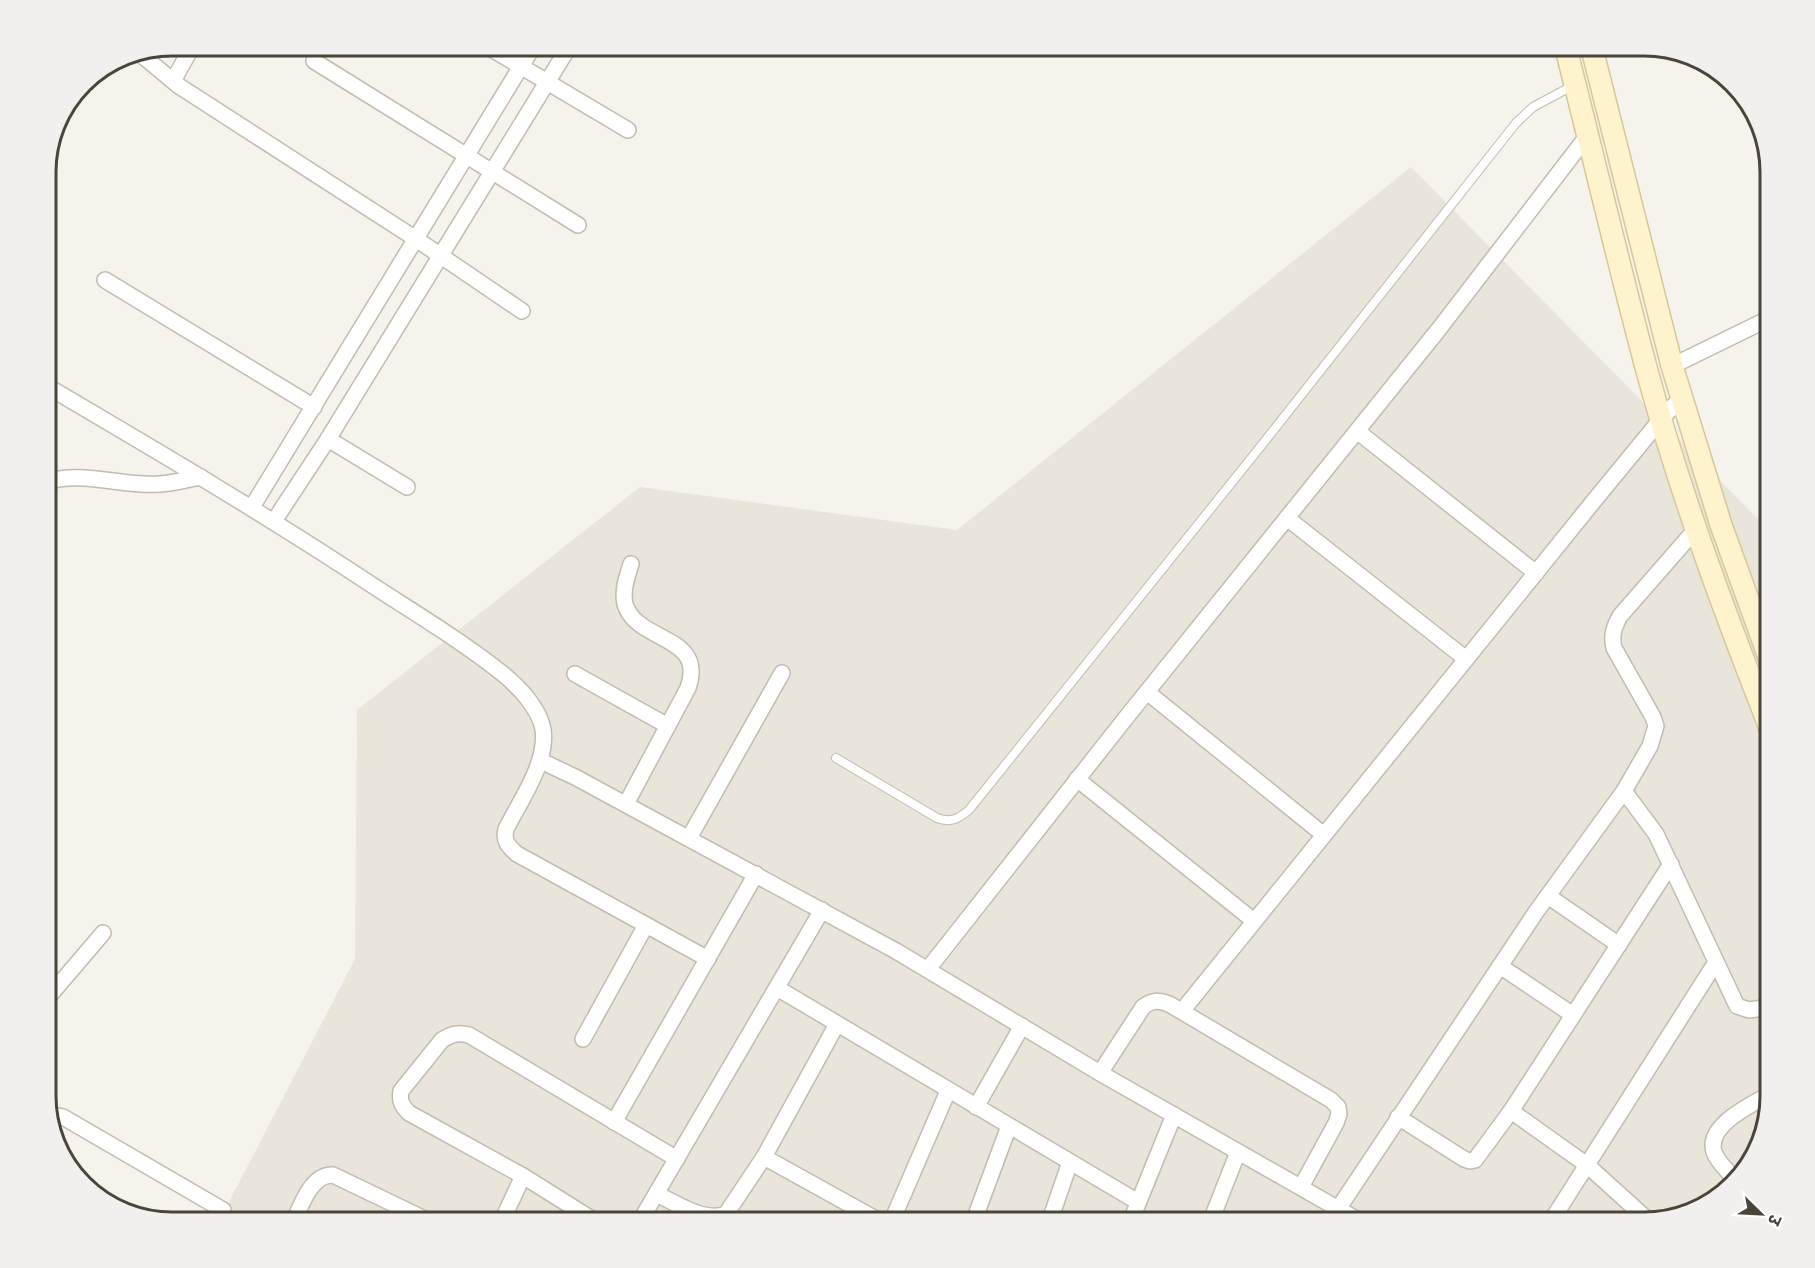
<svg xmlns="http://www.w3.org/2000/svg" width="1815" height="1268" font-family="Poppins,'Noto Sans Devanagari',sans-serif">
  <style>
    .residential { fill: #eae5da }
    .lines { fill: none; stroke-linecap: round; stroke-linejoin: round }
    .lane-casing { stroke: #c2bbae; stroke-width: 10 }
    .street-casing { stroke: #c2bbae; stroke-width: 18 }
    .secondary-casing { stroke: #d6c79b; stroke-width: 24 }
    .lane { stroke: #fff; stroke-width: 8 }
    .street { stroke: #fff; stroke-width: 15 }
    .secondary { stroke: #fff3cd; stroke-width: 21 }
    .rim { fill: none; stroke: #4b4439; stroke-width: 3 }
  </style>
  <rect width="100%" height="100%" fill="#f6f3ec"/>
  <path class="residential" d="M1411,167L1770,531V1097L1749,1167L1700,1210L1644,1223H218L355,959L357,710L640,487L957,530Z"/>
  <g class="lines">
    <g class="lane-casing">
      <path id="lane" d="M836,758L937,818C951,823 958,819 969,810L1261,446L1516,123L1533,107L1574,85"/>
    </g>
    <g class="street-casing">
      <g id="street">
        <path d="M485,45L628,130"/>
        <path d="M138,52L179,86L416,239L522,311"/>
        <path d="M314,61L578,225"/>
        <path d="M173,81L193,45"/>
        <path d="M105,280L314,407"/>
        <path d="M1672,366L1770,318"/>
        <path d="M45,385C157,451 268,516 375,587C418,615 463,642 503,674C519,687 539,708 543,729C548,762 520,801 506,829C503,841 508,846 517,854L708,959"/>
        <path d="M1357,431L1536,573"/>
        <path d="M328,439L407,487"/>
        <path d="M45,482C84,470 121,487 160,484C174,483 188,479 201,477"/>
        <path d="M252,507L534,45"/>
        <path d="M1287,518L1466,659"/>
        <path d="M274,521L328,439L570,45"/>
        <path d="M575,674L668,726"/>
        <path d="M1147,692L1324,835"/>
        <path d="M541,761L575,777L896,951L1100,1073L1363,1223"/>
        <path d="M1077,779L1254,921"/>
        <path d="M1624,791L1656,834L1737,1006L1749,1010L1770,1007"/>
        <path d="M626,804L688,688C707,634 636,643 625,604C622,590 627,577 631,564"/>
        <path d="M689,838L782,673"/>
        <path d="M1548,896L1619,945"/>
        <path d="M1500,966L1573,1015"/>
        <path d="M928,969L1125,719L1439,329L1588,135"/>
        <path d="M777,988L1138,1202"/>
        <path d="M45,1001L103,933"/>
        <path d="M1182,1011L1593,502L1662,418L1682,397"/>
        <path d="M583,1039L646,925"/>
        <path d="M1100,1073L1143,1007C1152,1000 1158,1000 1169,1004L1331,1100L1338,1107L1339,1114L1336,1123L1301,1187"/>
        <path d="M976,1107L1022,1026"/>
        <path d="M1511,1111L1587,1165L1650,1222"/>
        <path d="M49,1117L54,1115L63,1117L223,1210"/>
        <path d="M1398,1117L1464,1159L1470,1161L1475,1160L1511,1111L1671,864"/>
        <path d="M614,1122L756,874"/>
        <path d="M764,1157L883,1223"/>
        <path d="M1735,1179C1728,1171 1718,1163 1714,1152C1706,1125 1751,1105 1770,1094"/>
        <path d="M656,1194C677,1203 704,1223 726,1214L764,1157L837,1024"/>
        <path d="M1338,1209L1536,912L1624,791L1650,746L1656,726L1653,717L1614,648C1611,635 1614,627 1620,616L1696,529"/>
        <path d="M293,1223C301,1206 311,1174 333,1175L433,1223"/>
        <path d="M501,1223L523,1176"/>
        <path d="M598,1223L523,1176L409,1113C402,1106 399,1101 401,1091L442,1040C452,1034 458,1032 469,1035L677,1159"/>
        <path d="M639,1223L822,910"/>
        <path d="M891,1223L948,1091"/>
        <path d="M973,1223L1009,1126"/>
        <path d="M1049,1223L1070,1162"/>
        <path d="M1130,1223L1174,1115"/>
        <path d="M1210,1223L1238,1152"/>
        <path d="M1550,1223L1716,962"/>
      </g>
    </g>
    <g class="secondary-casing">
      <g id="secondary">
        <path d="M1565,45C1593,154 1618,263 1647,371C1680,493 1724,611 1770,728"/>
        <path d="M1591,45L1672,366L1721,525L1770,660"/>
      </g>
    </g>
    <use href="#lane" class="lane"/>
    <use href="#street" class="street"/>
    <use href="#secondary" class="secondary"/>
  </g>
  <path d="M0 0H1815V1268H0ZM172 56H1644A116 116 0 0 1 1760 172V1096A116 116 0 0 1 1644 1212H172A116 116 0 0 1 56 1096V172A116 116 0 0 1 172 56Z" fill="#f1f0ef" fill-rule="evenodd"/>
  <path class="rim" d="M172 56H1644A116 116 0 0 1 1760 172V1096A116 116 0 0 1 1644 1212H172A116 116 0 0 1 56 1096V172A116 116 0 0 1 172 56Z"/>
  <g transform="translate(1761 1214) rotate(114)" stroke="#ffffff" stroke-width="4.5" paint-order="stroke">
  <path d="M0-4.5L10 22L0 15L-10 22Z" fill="#4b4439"/>
  <text y="-9" font-size="16" font-weight="bold" text-anchor="middle" fill="#4b4439">उ</text>
  </g>
</svg>
